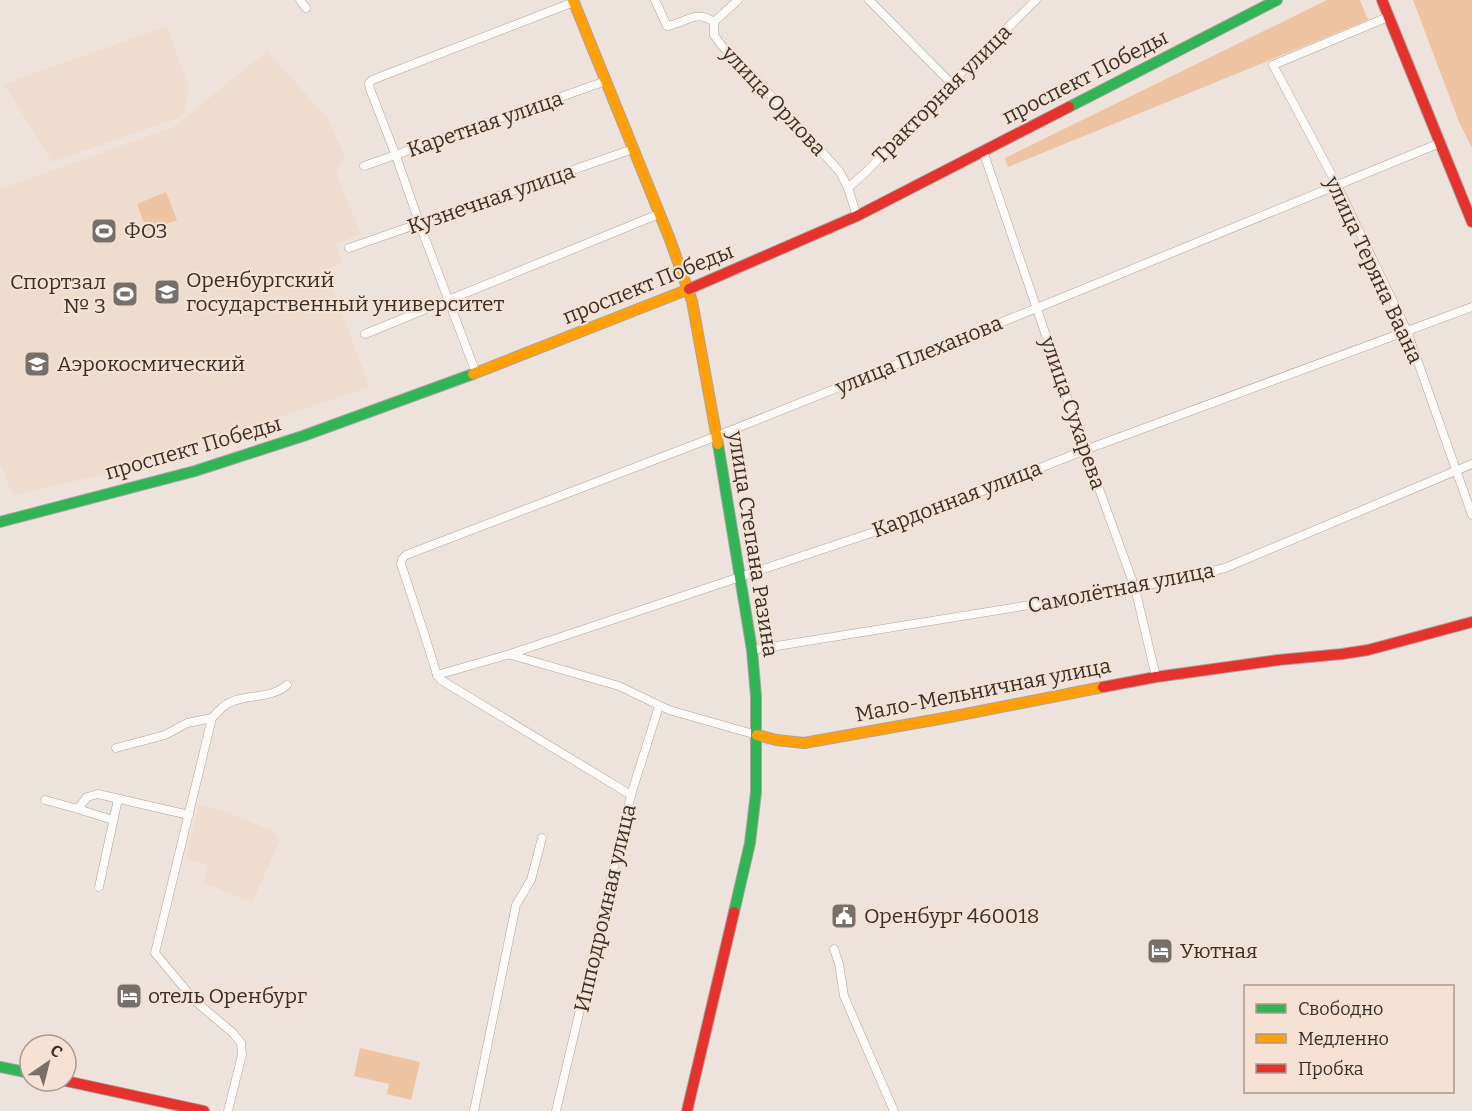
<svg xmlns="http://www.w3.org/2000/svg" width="1472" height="1111" font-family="Bitter,serif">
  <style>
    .built { fill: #eedcce }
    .green { fill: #eec3a1 }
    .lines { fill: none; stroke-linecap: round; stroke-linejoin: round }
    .street-casing { stroke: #aaa39d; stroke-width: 9 }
    .fast-casing { stroke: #aaa39d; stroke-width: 12 }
    .slow-casing { stroke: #aaa39d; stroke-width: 12 }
    .jam-casing { stroke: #aaa39d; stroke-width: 12 }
    .street { stroke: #fcfbfa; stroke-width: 8 }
    .fast { stroke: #30b455; stroke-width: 10 }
    .slow { stroke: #ff9f0a; stroke-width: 10 }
    .jam { stroke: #e5322d; stroke-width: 10 }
    .labels { text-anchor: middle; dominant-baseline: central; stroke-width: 4.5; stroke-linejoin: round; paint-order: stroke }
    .street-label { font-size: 21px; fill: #38312b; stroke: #f5e2d4 }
    .poi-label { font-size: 21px; fill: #38312b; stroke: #f5e2d4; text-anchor: start }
  </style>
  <rect width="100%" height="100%" fill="#ede3dc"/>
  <g class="built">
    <path d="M167,26L189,88L183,116L52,162L4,84Z"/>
    <path d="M267,51L328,119L345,157L336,173L361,234L336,244L343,262L325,270L370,387L191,446L97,476L13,495L0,464V189L174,127Z"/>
    <path d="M199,805L215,808L274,831L280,841L252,902L204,883L208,865L186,858Z"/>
  </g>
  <g class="green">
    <path d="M1327,0H1360L1368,20L1008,167L1005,158Z"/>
    <path d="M1413,0H1472V148L1459,122Z"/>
    <path d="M166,192L177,220L147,231L137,204Z"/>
    <path d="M360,1048L420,1062L411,1100L387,1094L389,1084L354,1076Z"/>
  </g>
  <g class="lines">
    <g class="street-casing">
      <g id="street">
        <path d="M300,0L306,8"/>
        <path d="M655,0L667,26C686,23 696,9 714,22"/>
        <path d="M869,0L951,83"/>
        <path d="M1388,17L1273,65L1337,185L1407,331L1472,515"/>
        <path d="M714,22V35L722,46L755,78L840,172L848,188L857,216"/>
        <path d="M714,22L738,0"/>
        <path d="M983,151L1085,450L1135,588L1156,677"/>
        <path d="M364,166L606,81"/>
        <path d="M848,188L865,173L951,83L1036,0"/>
        <path d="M349,248L633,149"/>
        <path d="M365,334L659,214"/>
        <path d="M476,373L420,225L396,156L370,89L369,83L372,80L574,2"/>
        <path d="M752,650L1135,588L1225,568L1472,464"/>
        <path d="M511,655L619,686L669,710L757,735"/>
        <path d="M437,675L510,654L913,519L1085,450L1472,307"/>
        <path d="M116,748L165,735L187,723L212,718"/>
        <path d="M631,795L441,680L437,675L424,633L401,564L402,559L406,555L717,436L1037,308L1440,143"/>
        <path d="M45,800L78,809L87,797L98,794L189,815"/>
        <path d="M78,809L113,820"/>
        <path d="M99,887L118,799"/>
        <path d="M834,949L839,964L844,996L894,1111"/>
        <path d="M228,1111L242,1055L241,1043L233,1033L195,1001L155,953L212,718C217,712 223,705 231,702C249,694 271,699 287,685"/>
        <path d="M474,1111L516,905L531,880L542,838"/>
        <path d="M556,1111L631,795L659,706"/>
      </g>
    </g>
    <g class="fast-casing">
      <g id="fast">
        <path d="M1069,107L1277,0"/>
        <path d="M718,444L752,650L756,696V792L750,843L734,912"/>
        <path d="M0,522L195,471L303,436L473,374"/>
        <path d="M0,1067L30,1073"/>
      </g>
    </g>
    <g class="slow-casing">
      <g id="slow">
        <path d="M573,0L669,237L692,301L718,444"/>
        <path d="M473,374L689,289"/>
        <path d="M757,735L776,740L804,743L950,717L1103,687"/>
      </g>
    </g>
    <g class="jam-casing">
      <g id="jam">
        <path d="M1382,0L1472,222"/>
        <path d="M689,289L857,216L1069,107"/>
        <path d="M1103,687L1156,677L1278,660L1342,654L1368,650L1472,622"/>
        <path d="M66,1081L204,1111"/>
        <path d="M687,1111L734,912"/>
      </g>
    </g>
    <use href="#street" class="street"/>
    <use href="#fast" class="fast"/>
    <use href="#slow" class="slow"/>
    <use href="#jam" class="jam"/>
  </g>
  <defs>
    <g id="stadium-square" transform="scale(1.35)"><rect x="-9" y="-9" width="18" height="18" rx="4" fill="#776f69" stroke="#f5e2d4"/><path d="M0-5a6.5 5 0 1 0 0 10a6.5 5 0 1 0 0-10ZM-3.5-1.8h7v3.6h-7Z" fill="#fff"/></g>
    <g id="university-square" transform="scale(1.35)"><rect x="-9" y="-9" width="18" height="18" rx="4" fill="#776f69" stroke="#f5e2d4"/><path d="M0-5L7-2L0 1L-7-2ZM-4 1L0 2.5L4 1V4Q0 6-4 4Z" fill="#fff"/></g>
    <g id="civic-square" transform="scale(1.35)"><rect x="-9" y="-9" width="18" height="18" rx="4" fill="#776f69" stroke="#f5e2d4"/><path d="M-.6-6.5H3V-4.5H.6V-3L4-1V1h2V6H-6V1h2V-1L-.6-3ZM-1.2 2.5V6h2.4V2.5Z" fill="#fff"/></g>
    <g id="hotel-square" transform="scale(1.35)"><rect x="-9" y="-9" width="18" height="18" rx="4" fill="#776f69" stroke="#f5e2d4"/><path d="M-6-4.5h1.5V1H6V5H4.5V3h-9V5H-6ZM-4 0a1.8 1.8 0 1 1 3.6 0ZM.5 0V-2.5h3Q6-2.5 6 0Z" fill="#fff"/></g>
  </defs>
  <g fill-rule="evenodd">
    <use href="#stadium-square" x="104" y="231"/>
    <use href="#university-square" x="167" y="292"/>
    <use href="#stadium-square" x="125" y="294"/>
    <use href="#university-square" x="37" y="364"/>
    <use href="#civic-square" x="844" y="916"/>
    <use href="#hotel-square" x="1160" y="951"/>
    <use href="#hotel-square" x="129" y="996"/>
  </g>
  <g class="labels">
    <g class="street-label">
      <text transform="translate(1085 77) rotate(-27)">проспект Победы</text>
      <text transform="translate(942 94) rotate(-45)">Тракторная улица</text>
      <text transform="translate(774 101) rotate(47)">улица Орлова</text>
      <text transform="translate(485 124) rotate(-19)">Каретная улица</text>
      <text transform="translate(491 199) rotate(-19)">Кузнечная улица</text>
      <text transform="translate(1374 270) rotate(65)">улица Теряна Ваана</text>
      <text transform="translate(648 284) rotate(-22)">проспект Победы</text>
      <text transform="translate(919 355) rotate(-22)">улица Плеханова</text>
      <text transform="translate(1073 413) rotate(71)">улица Сухарева</text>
      <text transform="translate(193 448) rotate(-16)">проспект Победы</text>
      <text transform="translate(957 499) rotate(-21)">Кардонная улица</text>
      <text transform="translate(753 544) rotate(81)">улица Степана Разина</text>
      <text transform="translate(1121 588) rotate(-11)">Самолётная улица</text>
      <text transform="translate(983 690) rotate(-11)">Мало-Мельничная улица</text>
      <text transform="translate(605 908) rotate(-77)">Ипподромная улица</text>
    </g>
    <g class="poi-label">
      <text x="124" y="231">ФОЗ</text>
      <text x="186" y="280">Оренбургский<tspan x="186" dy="24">государственный университет</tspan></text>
      <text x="106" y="282" text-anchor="end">Спортзал<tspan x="106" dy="24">№ 3</tspan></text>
      <text x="57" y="364">Аэрокосмический</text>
      <text x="864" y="916">Оренбург 460018</text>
      <text x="1180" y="951">Уютная</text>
      <text x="148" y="996">отель Оренбург</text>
    </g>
  </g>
  <rect x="1244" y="985" width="210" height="108" fill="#f5e2d4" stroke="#a99b90" stroke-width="1.5"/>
  <rect x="1256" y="1004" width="30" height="9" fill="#30b455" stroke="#a99b90" stroke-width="1.5"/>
  <text x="1298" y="1015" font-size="18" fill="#38312b">Свободно</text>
  <rect x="1256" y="1034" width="30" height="9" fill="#ff9f0a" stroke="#a99b90" stroke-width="1.5"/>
  <text x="1298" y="1045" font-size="18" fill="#38312b">Медленно</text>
  <rect x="1256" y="1064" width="30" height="9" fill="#e5322d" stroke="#a99b90" stroke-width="1.5"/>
  <text x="1298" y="1075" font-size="18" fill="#38312b">Пробка</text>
  <g transform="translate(48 1063) rotate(35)"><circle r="28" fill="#f5e2d4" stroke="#a99b90" stroke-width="1.5"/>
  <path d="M0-4.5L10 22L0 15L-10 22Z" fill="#776f69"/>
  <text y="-9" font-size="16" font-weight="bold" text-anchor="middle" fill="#38312b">С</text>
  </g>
</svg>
